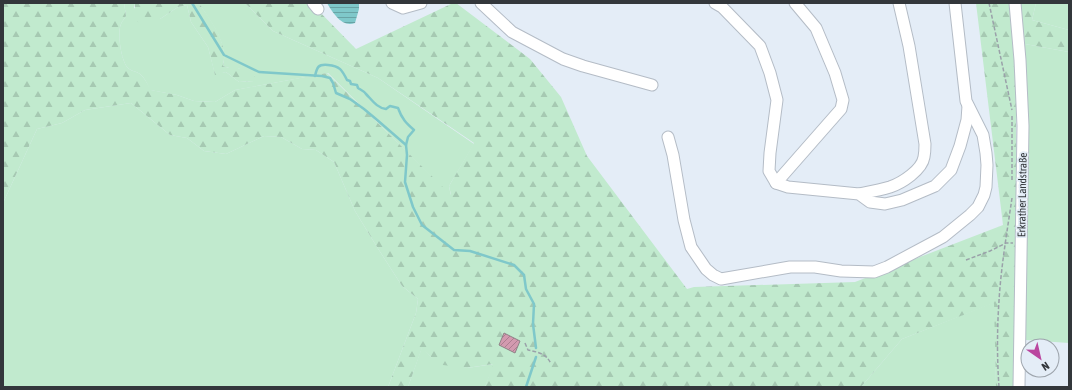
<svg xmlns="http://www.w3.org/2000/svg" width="1072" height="390" font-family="'Asap Condensed',sans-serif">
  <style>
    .grass { fill: #c1eace }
    .forest { fill: url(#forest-firs) }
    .water { fill: url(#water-rules) }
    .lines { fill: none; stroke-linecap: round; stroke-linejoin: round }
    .stream { stroke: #7fc8ca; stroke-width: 2.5 }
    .building { fill: url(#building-hatch); stroke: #8f8387 }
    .minor-casing { stroke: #b4bcc6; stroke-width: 13 }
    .path { stroke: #9aa1a9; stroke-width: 1.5; stroke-dasharray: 4 2; stroke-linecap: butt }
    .minor { stroke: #fff; stroke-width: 11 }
    .labels { text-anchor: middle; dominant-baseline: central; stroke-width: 3.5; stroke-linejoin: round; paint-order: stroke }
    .street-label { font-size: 11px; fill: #33373b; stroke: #e4edf7 }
  </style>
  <defs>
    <pattern id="forest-firs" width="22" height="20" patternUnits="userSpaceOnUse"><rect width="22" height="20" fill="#c1eace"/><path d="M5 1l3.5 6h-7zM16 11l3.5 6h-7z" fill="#a6c9b2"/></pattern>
    <pattern id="water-rules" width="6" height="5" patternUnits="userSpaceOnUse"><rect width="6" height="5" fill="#7fc8ca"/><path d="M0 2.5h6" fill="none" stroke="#69a3a5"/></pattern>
    <pattern id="building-hatch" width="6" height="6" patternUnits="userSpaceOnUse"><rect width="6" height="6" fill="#d39aaf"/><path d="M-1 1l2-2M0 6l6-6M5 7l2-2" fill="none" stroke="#ac7e90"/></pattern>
  </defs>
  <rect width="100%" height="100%" fill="#e4edf7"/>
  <g class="grass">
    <path d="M124,3H135L134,8L160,19L178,7L187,5L191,22L208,47L215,74L226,72L239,82L254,81L255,76L238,68H229L223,66C229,43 210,21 199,3H245L273,31L378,78L474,144L449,186L451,196L328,73L235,90L215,102L194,101L177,95L150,90C148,85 145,78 140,74C136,71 130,71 127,67C121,59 117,33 121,24C122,21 125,18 126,16Z"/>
    <path d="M1036,3H1069V30L1032,20Z"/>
    <path d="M1025,44L1069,52V343L1026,340Z"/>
    <path d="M131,103L170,135L187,138L204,151L226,154L264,136L281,137L302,149L316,150L334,162L355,211L377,247L402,286L418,299L416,313L388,387H3V203L37,129L62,123L85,110Z"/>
    <path d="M995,302L996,387H861L902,339Z"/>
    <path d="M422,347L431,357L467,368L494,364L485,387H408Z"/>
  </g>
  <g class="forest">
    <path d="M3,3H124L126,16C125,18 122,21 121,24C117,33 121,59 127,67C130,71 136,71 140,74C145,78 148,85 151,90L177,95L194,101L215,102L235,90L327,73L451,195L449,186L474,143L378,78L273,31L245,3H311L356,49L453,3H456L530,59L561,97L587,156L687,289L694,287L855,282L1003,225L976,3H1009L1016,81V387H996L994,303L902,339L861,387H485L493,364L467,368L443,365L431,357L422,348L408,387H388L416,313L418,299L402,286L377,247L355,211L334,162L316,150L302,149L281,137L264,136L226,154L204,151L187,138L170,135L131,103L85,110L62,123L37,129L3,203Z"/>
    <path d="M135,3H199C211,21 229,43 223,66L229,68H238L252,72L255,76V81L239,82L226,72L215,75L208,47L191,22L187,5L178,7L160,19L140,24L135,19Z"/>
    <path d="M1019,3H1036L1032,20L1069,30V52L1025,44Z"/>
  </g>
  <path class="water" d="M327,3H359V9L355,23C342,28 333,13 327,3Z"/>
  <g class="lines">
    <g class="stream">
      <path d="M192,3L224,55L259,72L322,76L330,78L333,83L336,93L350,99L364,109L376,119L406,145L407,155L405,182L413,207L422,225L454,250L470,251L514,265L524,275L526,289L534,304L533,324L536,348"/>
      <path d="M315,76C317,67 318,64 328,65C340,66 342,70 347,80L350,81L351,84L357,85L358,88C361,90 364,91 366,94C372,100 377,108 386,109L390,106L398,108C402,119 406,123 414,130L408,137L406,145"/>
      <path d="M526,387L536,357"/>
    </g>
  </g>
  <path class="building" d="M504,333L520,341L515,353L499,345Z"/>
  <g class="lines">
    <g class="minor-casing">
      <g id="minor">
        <path d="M313,3L318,9"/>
        <path d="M392,3L403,8L421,3"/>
        <path d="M481,3L512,32L563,59L583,66L652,85"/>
        <path d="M715,3L722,7L760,46L770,73L777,100L770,153L769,171L776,183L788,187L859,194L870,202L885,204L902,200L935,186L951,170L960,146L967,120L968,106"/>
        <path d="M1015,3L1020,60L1023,126L1019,387"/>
        <path d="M668,137L673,155L684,220L691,247L706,269L713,275L721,279L790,267H815L841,271L874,272L887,267L943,237L970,215L978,207L984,195L986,187L987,165L986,153L983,135L966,101L955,3"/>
        <path d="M776,183L841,109L843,100L835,73L816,28L795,3"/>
        <path d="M859,194C869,192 880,190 890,187C902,183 922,170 924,157C925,152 925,148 925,144L909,46L899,3"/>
      </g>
    </g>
    <g class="path">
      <path d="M989,3L1012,110"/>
      <path d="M1012,180V116"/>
      <path d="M966,260L990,251L1006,243H1013"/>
      <path d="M525,343L528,350C538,352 547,354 551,364"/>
      <path d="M999,387C997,358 997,330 999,301C1001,267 1007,232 1012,198"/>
    </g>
    <use href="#minor" class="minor"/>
  </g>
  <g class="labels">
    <g class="street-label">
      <text transform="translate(1022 195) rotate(-89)">Erkrather Landstraße</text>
    </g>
  </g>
  <rect width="1072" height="390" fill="none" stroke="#33373b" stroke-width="8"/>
  <g transform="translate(1040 358) rotate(146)"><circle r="19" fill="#e4edf7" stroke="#9da4ac"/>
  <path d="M0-3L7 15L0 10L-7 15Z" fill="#ba469f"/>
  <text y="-6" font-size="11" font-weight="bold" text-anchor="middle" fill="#33373b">N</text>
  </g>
</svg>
